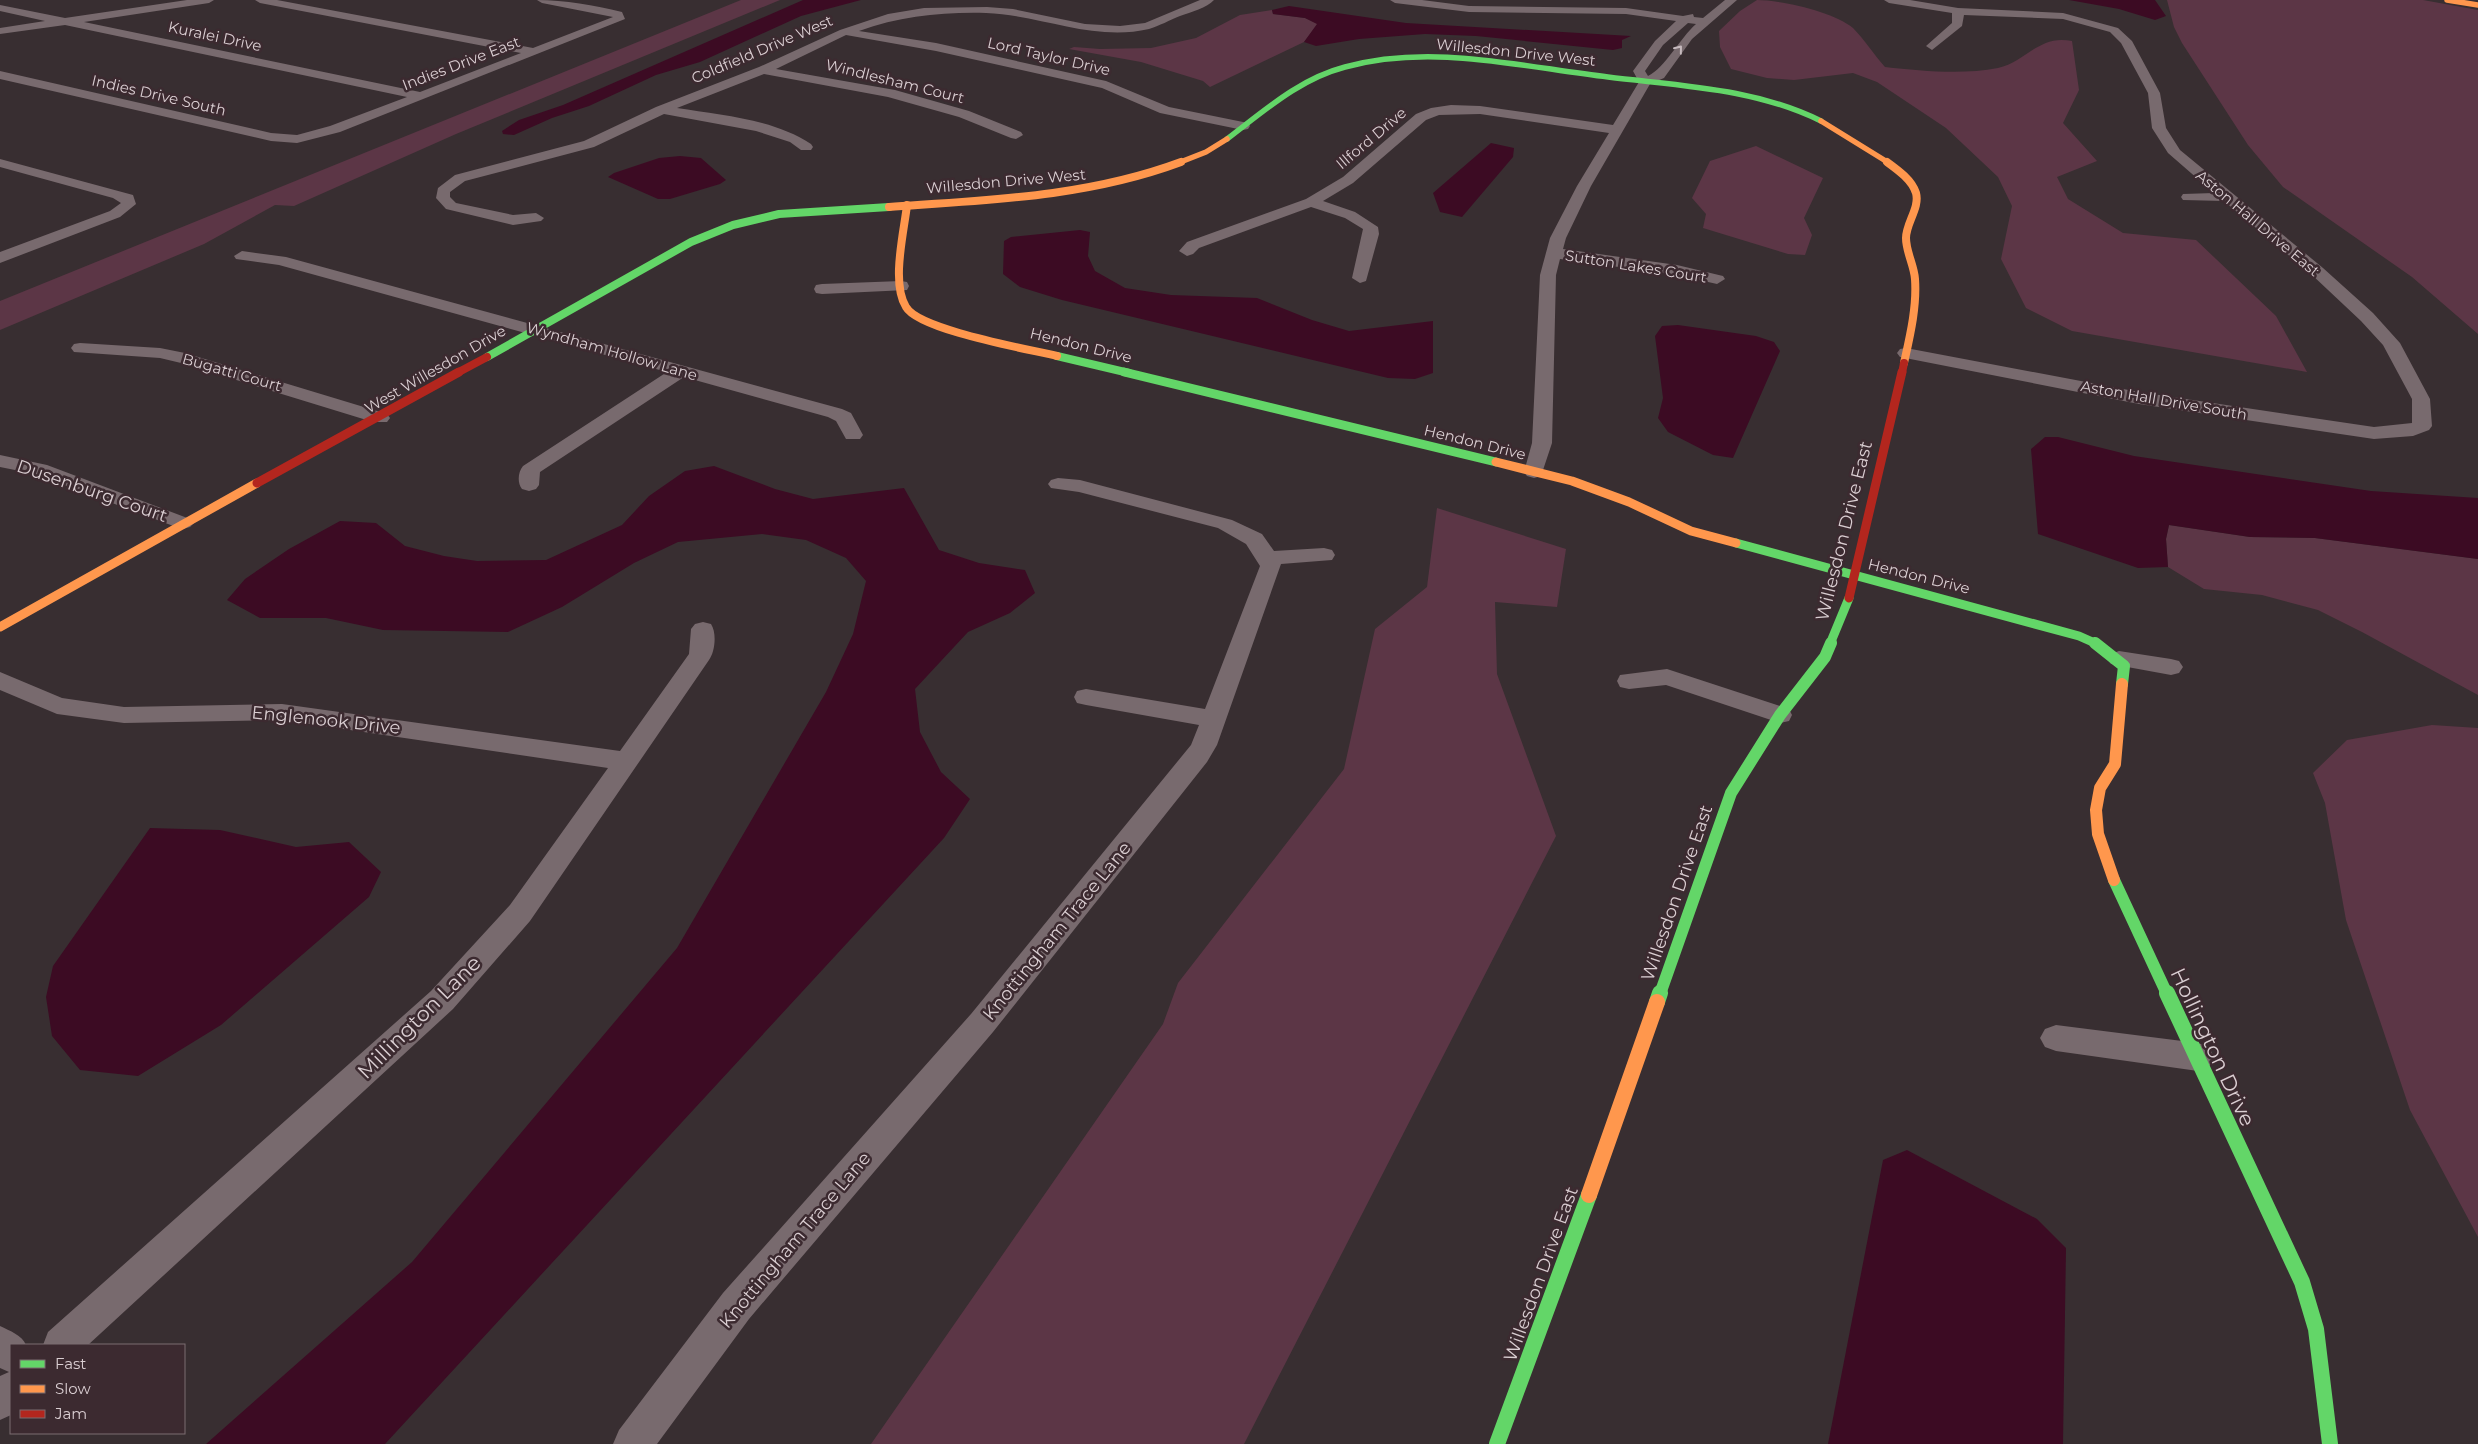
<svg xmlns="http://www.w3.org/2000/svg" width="2478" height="1444" font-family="Montserrat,sans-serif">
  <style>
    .green { fill: #5c3646 }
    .water { fill: #3c0b23 }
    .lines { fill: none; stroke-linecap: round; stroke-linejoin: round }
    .street { fill: #786a6e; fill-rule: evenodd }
    .fast-far4 { stroke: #63d668; stroke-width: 5.5 }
    .fast-far3 { stroke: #63d668; stroke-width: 8 }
    .fast-far2 { stroke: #63d668; stroke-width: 9 }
    .fast-far1 { stroke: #63d668; stroke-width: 12 }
    .fast { stroke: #63d668; stroke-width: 16 }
    .slow-far4 { stroke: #ff974d; stroke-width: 5.5 }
    .slow-far3 { stroke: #ff974d; stroke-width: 8 }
    .slow-far2 { stroke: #ff974d; stroke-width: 9 }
    .slow-far1 { stroke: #ff974d; stroke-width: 12 }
    .slow { stroke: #ff974d; stroke-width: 16 }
    .jam-far1 { stroke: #b3261e; stroke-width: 8 }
    .jam { stroke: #b3261e; stroke-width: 9 }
    .oneway { stroke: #c6babe }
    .labels { text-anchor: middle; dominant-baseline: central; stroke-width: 5; stroke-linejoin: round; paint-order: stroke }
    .far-street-label { font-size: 15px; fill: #daced2; stroke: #3c2a30 }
    .street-label { font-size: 18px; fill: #daced2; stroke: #3c2a30 }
    .near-street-label { font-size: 21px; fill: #daced2; stroke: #3c2a30 }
  </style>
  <rect width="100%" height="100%" fill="#382e31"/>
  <g class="green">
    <path d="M741,0H780L456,134L294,206L275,205L204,244L0,330V301Z"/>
    <path d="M1757,0C1781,0 1835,12 1853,28C1865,40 1874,55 1885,67C1921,71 1963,75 1998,68C2026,62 2039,34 2072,41L2079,90L2063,123L2097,161L2057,177L2068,199L2123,233L2196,240L2276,316L2307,372L2072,331L2026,308L2001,259L2012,206L1998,177L1946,128L1877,82L1853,73L1794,80L1767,78L1731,69L1720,47L1719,31L1740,11Z"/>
    <path d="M2167,0H2423L2478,10V334L2412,277L2283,187L2248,145L2182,43L2174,27Z"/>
    <path d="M1272,10L1273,14L1305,18L1318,24L1304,42L1210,87L1203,81L1141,62L1069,49L1074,47L1100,49L1151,48L1196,38L1240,15Z"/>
    <path d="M1756,146L1823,178L1804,218L1812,235L1805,255L1788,254L1703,228L1706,214L1692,198L1710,161Z"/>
    <path d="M1437,508L1566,549L1557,607L1495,602L1497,674L1556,836L1244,1444H871L1163,1024L1178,983L1344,769L1375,629L1427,587Z"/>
    <path d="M2169,525L2250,537L2315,538L2478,559V695L2362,632L2318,610L2262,595L2204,589L2168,567L2166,539Z"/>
    <path d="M2432,725L2478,728V1237L2410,1110L2346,920L2325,803L2313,773L2347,740Z"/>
  </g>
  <g class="water">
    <path d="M803,0H861L801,16L700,62L656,75L589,106L552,118L514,135L503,134L502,131L519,120L563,105Z"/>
    <path d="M2069,0H2155L2166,16L2155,20L2119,9Z"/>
    <path d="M1289,6L1406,23L1631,36L1622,40V48L1613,50L1476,36L1425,34L1359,39L1316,46L1304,42L1317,24L1305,18L1273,14L1272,10Z"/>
    <path d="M1491,143L1514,148L1513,157L1462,217L1440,212L1433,193Z"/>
    <path d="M680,156L701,158L726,180L720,184L670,199H658L608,177L614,173L659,158Z"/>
    <path d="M1080,230L1090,232L1088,256L1095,271L1125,288L1171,295L1257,298L1312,320L1349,331L1433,321V373L1415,379L1388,378L1062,300L1020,287L1003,274L1004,241L1011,237Z"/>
    <path d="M1678,325L1756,336L1774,342L1780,351L1733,458L1713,455L1668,432L1658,418L1663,398L1655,336L1662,326Z"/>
    <path d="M2045,437H2058L2134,456L2371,491L2478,498V559L2315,538L2250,537L2169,525L2166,539L2168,567L2138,568L2038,534L2031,449Z"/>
    <path d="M714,466L775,489L813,499L904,488L939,550L979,563L1025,570L1035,593L1010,613L968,632L915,689L920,732L941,772L970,799L944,838L385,1444H206L412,1262L677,948L826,692L853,634L866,581L846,558L806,540L762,534L678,542L634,563L562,607L508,632L383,630L326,618H260L227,600L245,579L289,549L340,521L376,523L405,546L444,556L477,561L546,560L622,525L649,496L685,471Z"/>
    <path d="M150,828L220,830L296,847L349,842L381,872L369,897L221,1025L138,1076L80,1070L52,1036L46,997L53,966Z"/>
    <path d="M1907,1150L2037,1219L2066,1248L2063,1444H1828L1883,1160Z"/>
  </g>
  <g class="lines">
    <g class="street">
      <path d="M187,0H214L209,3L84,22L420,92L521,53L260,3L255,0H277L533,48L613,17L542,3L537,0C565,0 594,5 622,12L625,19L340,132L297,143L271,141L0,79V71L271,133L297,135L330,126L407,97L65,25L0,34V28L45,21L0,11V5L65,18Z"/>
      <path d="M1200,0H1214C1207,8 1191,12 1180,16C1170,20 1159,26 1149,29C1094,42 1041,15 986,13C942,12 901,16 859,31L936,43L1106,81L1169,107L1248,123L1250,126L1248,129L1243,130L1160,113L1102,88L936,51L846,35L776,69L895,90L969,111L1021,132L1023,135L1016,139L1011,138L959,117L888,97L764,74L677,108C721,115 773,119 811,144L813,147L811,150H801L790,142L756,131L664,114L594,147L465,181L450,192V197L456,203L513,215L536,213L544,218L541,221L513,225L446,209L436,198L438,188L455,175L584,141L656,107L759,67L840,30L888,14L924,8L987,7L1013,9L1085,24L1120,26L1145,23Z"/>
      <path d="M1390,0H1422L1469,6L1626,8L1683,16L1693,14L1694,17L1703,18L1725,0H1737L1692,39L1664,78L1650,84L1591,186L1566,238L1563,249L1677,265L1723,276L1725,279L1717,284L1677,275L1560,259L1556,275L1552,443L1541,476L1534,478L1527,476L1524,472L1532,443L1540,275L1550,238L1577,186L1609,133L1480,114L1439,115L1426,120L1353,183L1323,201L1355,212L1378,227L1379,234L1366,281L1360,283L1352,278L1363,229L1345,218L1311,207L1199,248L1193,254L1187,256L1179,251L1187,242L1306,199L1343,177L1416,114L1431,108L1451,105L1480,106L1613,125L1639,82L1633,71L1655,41L1676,21L1626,14L1469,12L1395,3ZM1688,23L1696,24C1680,38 1665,68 1648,76L1645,71L1663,45Z"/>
      <path d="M1884,0H1910L1958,8L2063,13L2118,28L2132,41L2160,93L2166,128L2180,150L2323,268L2373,313L2400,343L2430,399L2432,426L2429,430L2413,436L2374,439L2139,404L1900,357L1897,353L1900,349L1906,348L2139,392L2374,427L2412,423V399L2383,345L2361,321L2311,274L2224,201L2183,200L2181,197L2183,194L2214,193L2168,153L2152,128L2148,93L2121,43L2110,32L2063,19L1964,15L1962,26L1932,50L1926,46L1952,23V13L1889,3Z"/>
      <path d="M0,159L133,195L136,204L120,217L0,263V252L110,211L121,203L113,198L0,167Z"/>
      <path d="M242,251L286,257L842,409L851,413L863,435L860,439H846L836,421L828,417L684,377L540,472L539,485L536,489L529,491L522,489C517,483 518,472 523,466L667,372L279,265L236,259L234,256Z"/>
      <path d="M901,281L907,282L909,286L907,290L822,294L816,293L814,289L816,285L822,284Z"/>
      <path d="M80,343L160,348L185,353L387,414L390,418L387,422H373L181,363L160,358L74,352L71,348L74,344Z"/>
      <path d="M0,455L47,465L190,519L194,523L190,527L183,529L176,527L35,474L0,467Z"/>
      <path d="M1058,478L1080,480L1232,520L1262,534L1274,551L1324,548L1332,550L1335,555L1332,560L1281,564L1217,745L1207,762L993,1032L749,1319L657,1444H613L619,1430L723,1293L971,1014L1191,745L1199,725L1086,705L1077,703L1074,697L1077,691L1086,689L1205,709L1260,566L1246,544L1218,528L1079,492L1051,488L1048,484L1051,480Z"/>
      <path d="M703,622L711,624C717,633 715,652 709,660L530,921L453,1009L88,1345H43L48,1332L431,991L510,905L608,768L282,720L124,723L57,714L0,690V672L62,698L124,707L282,704L620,751L689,654L691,629L695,624Z"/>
      <path d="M2119,651L2171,659L2179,661L2183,667L2179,673L2171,675L2111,664L2107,659L2111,654Z"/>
      <path d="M1667,669L1789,709L1792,715L1789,721L1780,723L1666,685L1629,689L1620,687L1617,681L1620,675Z"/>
      <path d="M2056,1025L2198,1043L2209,1047L2214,1057L2209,1067L2198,1071L2056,1051L2045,1047L2040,1038L2045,1029Z"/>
      <path d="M0,1326C10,1331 22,1335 26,1345H11V1415L0,1420V1376L9,1372L0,1368Z"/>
    </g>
    <path class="fast-far4" d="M1227,139C1264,111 1299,79 1345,67C1431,43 1522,67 1608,77C1681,86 1754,88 1821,121"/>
    <g class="fast-far3">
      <path d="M1057,356L1129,373"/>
      <path d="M487,357L691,242L733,225L779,214L889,207"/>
    </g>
    <g class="fast-far2">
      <path d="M1124,372L1496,462"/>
      <path d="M1736,543L2079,636L2097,644"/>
      <path d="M1830,644L1849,598"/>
    </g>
    <g class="fast-far1">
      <path d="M2095,643L2124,666L2122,684"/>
      <path d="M2114,880L2167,994"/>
      <path d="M1660,994L1731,793L1780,715L1825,657L1831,643"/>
    </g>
    <g class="fast">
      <path d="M2167,993L2302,1282L2316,1329L2330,1444"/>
      <path d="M1657,1002L1660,993"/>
      <path d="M1497,1444L1589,1195"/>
    </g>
    <g class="slow-far4">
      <path d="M2447,0L2478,5"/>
      <path d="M1821,121L1889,163"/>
      <path d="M1178,163L1206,152L1227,139"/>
    </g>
    <g class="slow-far3">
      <path d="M1887,162C1898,170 1912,180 1916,193C1920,208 1906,223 1906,238C1906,252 1914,265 1915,279C1917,307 1910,336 1904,363"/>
      <path d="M907,205C904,232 891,283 906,307C919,330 1028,349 1057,356"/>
      <path d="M889,207C989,200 1087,197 1181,162"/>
    </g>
    <g class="slow-far2">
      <path d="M1496,462L1572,481L1629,502L1691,531L1736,543"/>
      <path d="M0,627L257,483"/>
    </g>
    <path class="slow-far1" d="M2114,880L2098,834L2096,810L2100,788L2115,764L2122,684"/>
    <path class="slow" d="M1589,1195L1657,1002"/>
    <g class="jam-far1">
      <path d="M457,373L487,357"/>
      <path d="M1902,373L1904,363"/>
    </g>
    <g class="jam">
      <path d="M257,483L459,372"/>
      <path d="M1849,598L1902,372"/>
    </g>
  </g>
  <defs><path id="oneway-chevron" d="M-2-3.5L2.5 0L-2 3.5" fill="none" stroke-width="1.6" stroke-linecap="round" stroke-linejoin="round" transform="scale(1.25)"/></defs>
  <use class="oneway" href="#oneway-chevron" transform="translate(1679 49) rotate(-51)"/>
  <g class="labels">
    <g class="far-street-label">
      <text transform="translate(215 36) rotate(12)">Kuralei Drive</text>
      <text transform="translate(762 49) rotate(-23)">Coldfield Drive West</text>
      <text transform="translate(1516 52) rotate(6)">Willesdon Drive West</text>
      <text transform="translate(1049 56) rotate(13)">Lord Taylor Drive</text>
      <text transform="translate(461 63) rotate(-21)">Indies Drive East</text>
      <text transform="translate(895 81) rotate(14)">Windlesham Court</text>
      <text transform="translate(159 95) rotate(13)">Indies Drive South</text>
      <text transform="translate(1371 138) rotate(-40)">Illford Drive</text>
      <text transform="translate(1006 181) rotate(-5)">Willesdon Drive West</text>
      <text transform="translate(2258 223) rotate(40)">Aston Hall Drive East</text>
      <text transform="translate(1636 266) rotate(9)">Sutton Lakes Court</text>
      <text transform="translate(1081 345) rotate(14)">Hendon Drive</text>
      <text transform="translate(612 351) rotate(16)">Wyndham Hollow Lane</text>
      <text transform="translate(435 369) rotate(-30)">West Willesdon Drive</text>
      <text transform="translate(232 372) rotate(16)">Bugatti Court</text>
      <text transform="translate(2164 400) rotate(10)">Aston Hall Drive South</text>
      <text transform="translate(1475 442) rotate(14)">Hendon Drive</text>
      <text transform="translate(1919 576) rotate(14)">Hendon Drive</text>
    </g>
    <g class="street-label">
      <text transform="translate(92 491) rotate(19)">Dusenburg Court</text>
      <text transform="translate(1844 531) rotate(-76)">Willesdon Drive East</text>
      <text transform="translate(326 720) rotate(6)">Englenook Drive</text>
      <text transform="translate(1677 893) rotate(-71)">Willesdon Drive East</text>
      <text transform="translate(1057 931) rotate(-51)">Knottingham Trace Lane</text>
      <text transform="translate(795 1240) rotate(-50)">Knottingham Trace Lane</text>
      <text transform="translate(1541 1274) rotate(-70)">Willesdon Drive East</text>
    </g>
    <g class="near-street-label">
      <text transform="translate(419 1017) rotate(-45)">Millington Lane</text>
      <text transform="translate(2213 1047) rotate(65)">Hollington Drive</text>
    </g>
  </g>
  <rect x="10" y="1344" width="175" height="90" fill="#3c2a30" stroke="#7b6c71"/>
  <rect x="20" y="1360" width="25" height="8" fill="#63d668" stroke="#7b6c71"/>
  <text x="55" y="1369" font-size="15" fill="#daced2">Fast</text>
  <rect x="20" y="1385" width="25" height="8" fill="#ff974d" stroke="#7b6c71"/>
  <text x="55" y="1394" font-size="15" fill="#daced2">Slow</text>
  <rect x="20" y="1410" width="25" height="8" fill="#b3261e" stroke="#7b6c71"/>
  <text x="55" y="1419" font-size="15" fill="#daced2">Jam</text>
</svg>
